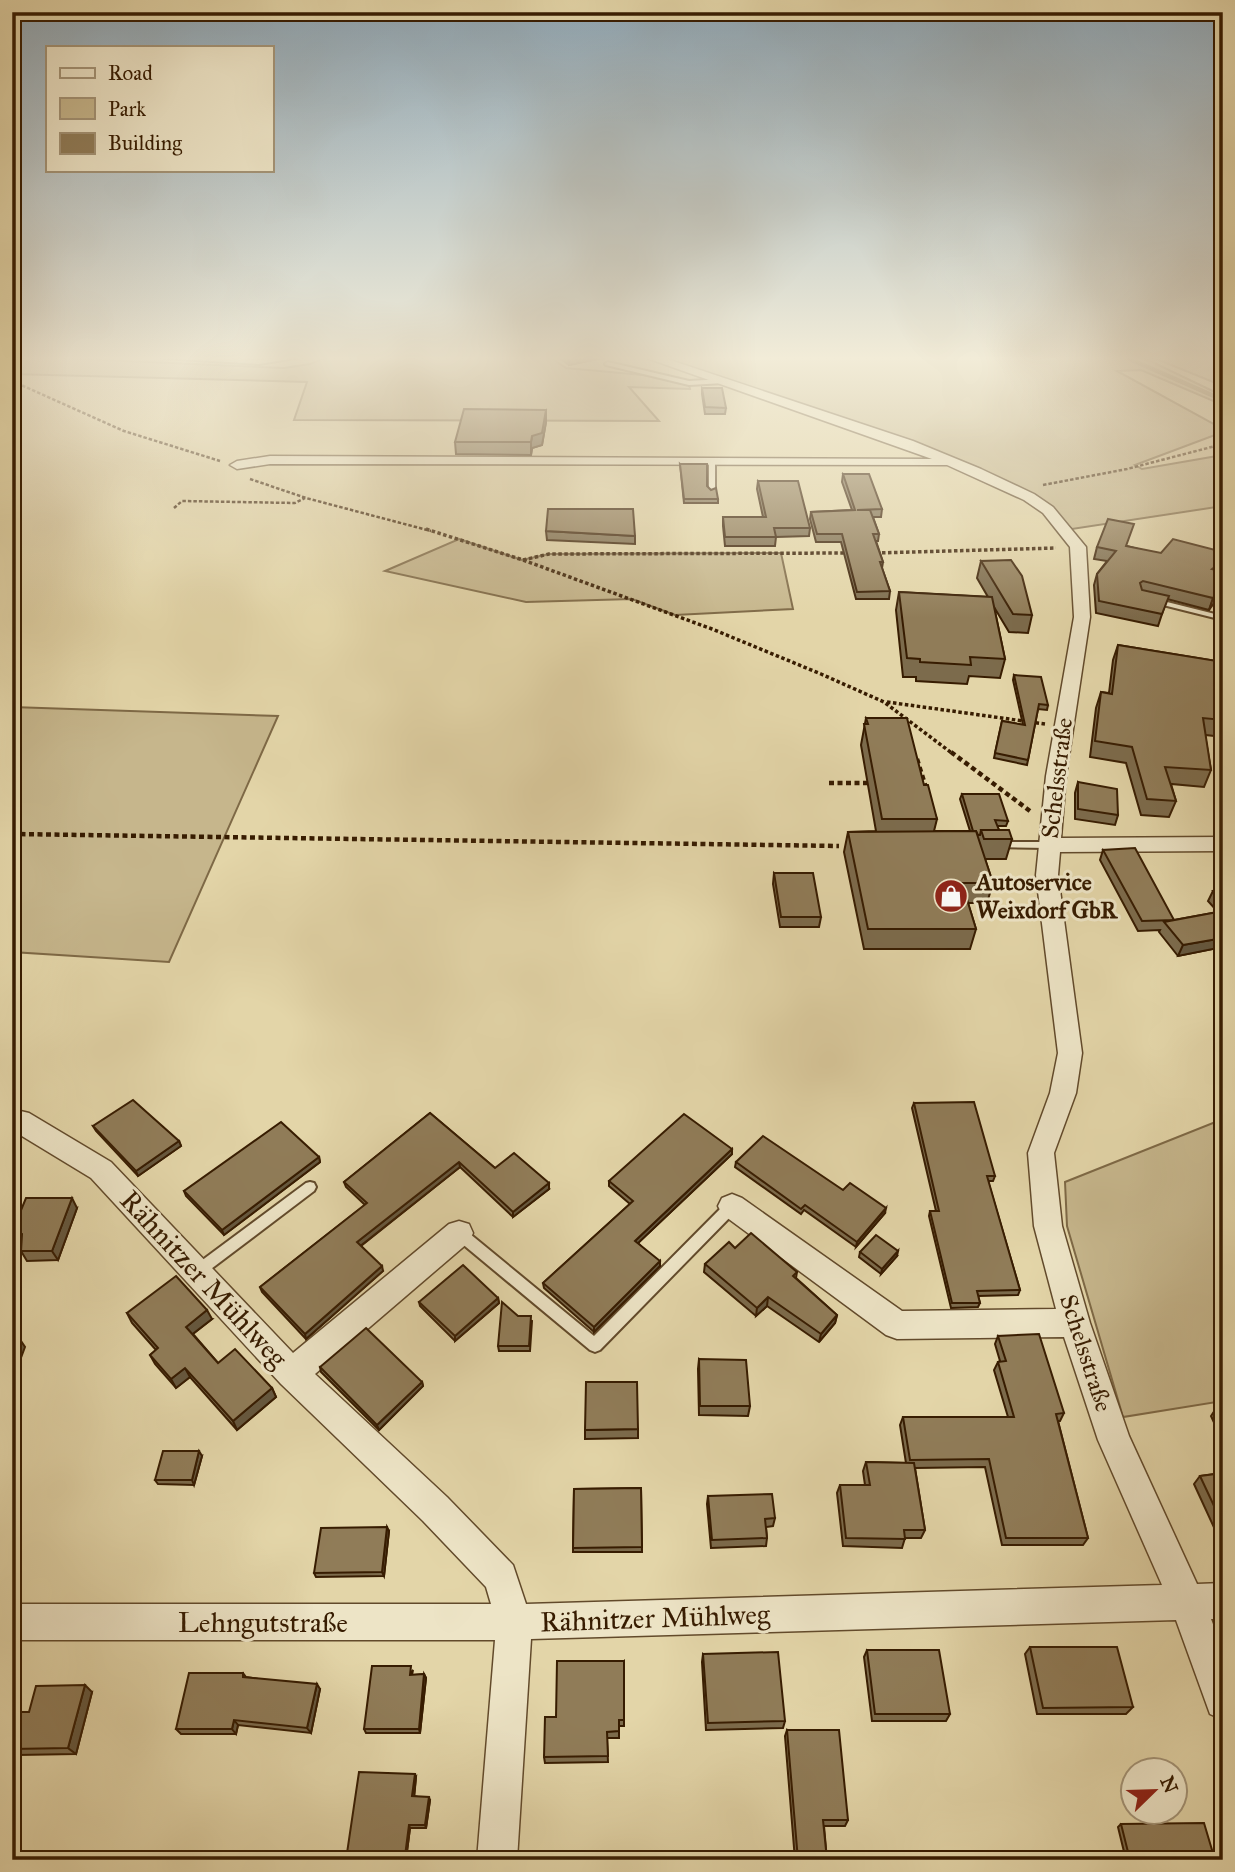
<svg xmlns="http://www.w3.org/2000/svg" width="1235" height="1872" font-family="'IM FELL Great Primer',serif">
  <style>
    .green { fill: #c6b68c; stroke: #7e6946; stroke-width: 2 }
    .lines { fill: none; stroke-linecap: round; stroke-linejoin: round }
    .stream { stroke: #7b6543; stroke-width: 4.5 }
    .service-casing { stroke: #624a2b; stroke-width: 4 }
    .minor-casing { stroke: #624a2b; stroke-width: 3 }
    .path-far2 { stroke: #371c01; stroke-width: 2.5; stroke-dasharray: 3.5 2; stroke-linecap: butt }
    .path-far1 { stroke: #371c01; stroke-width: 3.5; stroke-dasharray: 3.5 2.5; stroke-linecap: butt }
    .path { stroke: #371c01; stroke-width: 4.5; stroke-dasharray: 5 3.5; stroke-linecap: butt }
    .service { fill: #ede4c6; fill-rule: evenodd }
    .minor { fill: #ede4c6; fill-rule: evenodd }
    .wall { fill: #7c6b4c; stroke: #371c01; stroke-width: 2 }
    .shaded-wall { fill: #65573e; stroke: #371c01; stroke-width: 2 }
    .building { fill: #907c58; stroke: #371c01; stroke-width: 2 }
    .labels { text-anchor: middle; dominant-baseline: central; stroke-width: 6; stroke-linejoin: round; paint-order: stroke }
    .street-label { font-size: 24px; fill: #371c01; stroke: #ede4c6 }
    .poi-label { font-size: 24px; font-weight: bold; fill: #371c01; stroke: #ede4c6; text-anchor: start }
    .near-street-label { font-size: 28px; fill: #371c01; stroke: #ede4c6 }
  </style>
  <rect width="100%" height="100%" fill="#e3d5a8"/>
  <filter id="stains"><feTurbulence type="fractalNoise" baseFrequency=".00286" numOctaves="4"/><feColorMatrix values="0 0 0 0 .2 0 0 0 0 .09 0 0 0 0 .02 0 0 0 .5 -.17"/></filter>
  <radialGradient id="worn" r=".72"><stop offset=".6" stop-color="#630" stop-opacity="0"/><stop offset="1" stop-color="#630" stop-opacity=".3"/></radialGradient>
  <g class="green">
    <path d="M12,356L284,368L310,364L329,356H548L566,368L654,376L689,383L690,389L629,387L659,421L294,420L307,382L12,374Z"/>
    <path d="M654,356H1140L1223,396V402L1218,403L1141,370L1117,371L1223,429V432L1135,465L1142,469L1223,455V506L1072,529L1036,496L715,375Z"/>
    <path d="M1149,356H1223V386Z"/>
    <path d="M459,539L522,560L549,554L781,553L793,609L675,615L632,599L526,602L385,571Z"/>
    <path d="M12,707L278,716L169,962L12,952Z"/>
    <path d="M1223,1119V1401L1123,1417L1067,1226L1065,1182Z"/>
  </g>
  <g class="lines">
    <path class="stream" d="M1123,356L1223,400"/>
    <g class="service-casing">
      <g id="service">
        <path d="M161,356C193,354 225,360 257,360C273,360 290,355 307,356L259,364L164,358Z"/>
        <path d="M608,362L689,381L724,379L727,381L724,383L689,385L606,365L605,364Z"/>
        <path d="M712,460L715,462V490L712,492L709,490V462Z"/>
        <path d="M1151,598L1223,616V620L1151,602Z"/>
        <path d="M996,842H1048L1053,845L1048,848L993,847L991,845L993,843Z"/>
        <path d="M310,1182L314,1183L316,1187L314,1191L203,1275L198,1277L193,1275L191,1271L193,1267L306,1183Z"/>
        <path d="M732,1201L737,1202L738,1206L737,1210L600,1350L595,1352L590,1350L454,1237L452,1233L454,1229L459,1227L464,1229L594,1336L727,1202Z"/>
      </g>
    </g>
    <g class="minor-casing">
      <path id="minor" d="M641,356H658L913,441L981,469L1034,494L1053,507L1086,547L1090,617L1066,776L1061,838L1223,837V851L1060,852L1058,875L1082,1053L1076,1093L1054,1153L1062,1226L1090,1323L1129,1436L1197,1584L1223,1583V1619H1211L1223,1650V1720L1210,1714L1176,1620L531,1639L517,1860H477L495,1640H12V1604H491L486,1587L423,1521L281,1384L91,1178L12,1130V1109L29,1113L111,1162L293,1353L449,1224L459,1221L469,1224L473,1233L469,1242L315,1374L447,1497L513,1565L526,1604L1162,1585L1098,1440L1064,1337L897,1339L886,1335L722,1214L718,1206L722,1198L732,1194L742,1198L902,1311L1056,1309L1034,1226L1028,1153L1050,1093L1058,1053L1036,875L1046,776L1074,617L1070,547L1043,513L1024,500L947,465L270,464L237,469L230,465L237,461L270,456L932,459Z"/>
    </g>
    <g class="path-far2">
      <path d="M12,381L124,431L220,461"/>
      <path d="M250,479L306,498L431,531"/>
      <path d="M1043,485L1127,469L1223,444"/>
      <path d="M174,508L182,501L295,503L305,498"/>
    </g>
    <g class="path-far1">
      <path d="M426,529L523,560L712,629L821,674L884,702L953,754"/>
      <path d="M876,553L1056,548"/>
      <path d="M523,560L549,554L849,553"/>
      <path d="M887,702L1045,724"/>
    </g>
    <g class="path">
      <path d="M951,752L1030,811"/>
      <path d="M917,759L927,791"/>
      <path d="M829,783H871"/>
      <path d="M12,834L839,846"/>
    </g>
    <use href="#service" class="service"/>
    <use href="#minor" class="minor"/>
  </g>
  <g class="wall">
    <path d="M557,356H607V357L569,365Z"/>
    <path d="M702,388L726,408L725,414H705L702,394Z"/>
    <path d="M546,410V422L542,445L532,448L531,455L456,454L455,442Z"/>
    <path d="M680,464L718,499V503H684Z"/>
    <path d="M843,474L882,509L881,517H873L879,534L878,541H876L883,562L882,568L890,591L889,599H856L841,542H816L810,519L811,512L852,510L842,482Z"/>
    <path d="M758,481L810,528L809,536L776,537L775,546H725L723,526V517H763L757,489Z"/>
    <path d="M546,531L635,536V544L547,540Z"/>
    <path d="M1127,546L1223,572L1209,610L1167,599L1158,626L1096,613L1094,585L1097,574L1107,561L1094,559L1097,547Z"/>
    <path d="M981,561L1032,615L1028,633L1009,632L994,607L1005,659L1000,678L969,676L967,684L916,681V677H903L896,610L899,592L988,597L977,578Z"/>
    <path d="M1118,645L1223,662V737L1205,735L1211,770L1204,787L1171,784L1176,801L1169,817L1141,815L1126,763L1090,757L1096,708L1101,692L1109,693L1113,660Z"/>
    <path d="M1014,675L1048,705L1047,710L1038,709L1027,765L994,758L1002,721L1023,725L1013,680Z"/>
    <path d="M866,718L924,785L937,819L934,831H970L960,799L962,794L1008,821L1006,826H997L999,830L1012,839L1006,859H985L993,883L987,903H968L976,929L970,949H864L844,852L848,832L876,831L861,745Z"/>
    <path d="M1078,782L1118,815L1115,825L1075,819V793Z"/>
    <path d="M1103,850L1174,920L1218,912L1208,901L1213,891L1223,889V947L1178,956L1159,932L1160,930L1138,931L1100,860Z"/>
    <path d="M774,873L821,917L819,927H780L773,884Z"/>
    <path d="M914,1103L995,1176L993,1181H988L1020,1290L1018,1295L978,1296L980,1303L978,1307L951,1308L929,1216L930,1211H936L912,1108Z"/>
    <path d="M430,1113L495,1168L549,1189L513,1217L460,1167L361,1246L383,1271L306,1339L262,1292L260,1287L365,1205L346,1187L344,1182Z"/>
    <path d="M93,1126L179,1141L181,1146L138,1176L96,1131Z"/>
    <path d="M732,1149V1154L638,1243L660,1266L594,1332L544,1288L543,1283L630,1204L609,1186V1181Z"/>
    <path d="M319,1157L320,1162L224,1235L186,1196L184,1191Z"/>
    <path d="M736,1162L843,1190L885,1213L856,1247L804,1210L801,1214L735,1167Z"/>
    <path d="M77,1208L58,1260L27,1261L21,1251L22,1243H18L12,1233Z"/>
    <path d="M735,1248L797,1272L796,1278L837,1315L835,1323L819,1342L767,1306L756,1316L704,1272L705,1264Z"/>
    <path d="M860,1252L897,1256L881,1274L859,1257Z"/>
    <path d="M498,1298L499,1303L455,1341L420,1306L419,1302Z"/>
    <path d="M127,1313L212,1319L193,1334L218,1363L272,1388L276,1397L237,1430L190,1377L176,1388L155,1364L150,1355L156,1350L132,1323Z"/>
    <path d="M518,1316L532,1321L530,1351H499L498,1346Z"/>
    <path d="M998,1336L1064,1413L1060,1421H1058L1088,1538L1083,1545H1002L985,1467L915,1468L925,1530L921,1538H905L902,1548L843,1546L837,1493L840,1485H865L863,1471L866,1462L906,1463L900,1425L903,1417H1008L994,1370L998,1362L1000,1361L995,1344Z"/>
    <path d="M699,1359L750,1406L748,1416L699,1415L698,1369Z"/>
    <path d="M320,1367L422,1382L423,1386L379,1430L321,1372Z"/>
    <path d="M1217,1407H1223V1442L1211,1416Z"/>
    <path d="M638,1429V1438L585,1439V1430Z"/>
    <path d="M202,1456L194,1485L158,1484L155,1480Z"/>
    <path d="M1223,1473V1547L1194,1484L1200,1476Z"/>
    <path d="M641,1488L642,1552H573L574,1489Z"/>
    <path d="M708,1496L775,1518L773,1526L766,1527L767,1538L766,1546L711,1548L707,1504Z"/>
    <path d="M389,1531L384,1576L316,1577L314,1573Z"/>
    <path d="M1030,1647L1133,1707L1126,1714H1037L1025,1654Z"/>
    <path d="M867,1650L950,1714L946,1721H872L864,1657Z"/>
    <path d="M703,1654L785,1721L783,1728L706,1730L702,1662Z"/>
    <path d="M624,1661V1726H619V1738H607L608,1762L545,1763L544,1757L556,1717Z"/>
    <path d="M413,1670L412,1675L424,1674L426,1678L420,1733H366L364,1729Z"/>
    <path d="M243,1673L246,1677L320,1689L311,1733L238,1725L236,1734H181L176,1729Z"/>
    <path d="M92,1692L76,1754L17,1755L12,1751V1738L29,1712Z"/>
    <path d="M787,1730L848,1820L845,1826H824L827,1860H795L785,1736Z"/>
    <path d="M416,1777L414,1796L430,1800L426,1828H410L406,1859L349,1856L347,1853Z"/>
    <path d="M1121,1824L1215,1860H1126L1118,1827Z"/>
  </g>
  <g class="shaded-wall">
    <path d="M569,356H607V357L569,365Z"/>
    <path d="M546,410V422L542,445L532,448L531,455V442L532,436Z"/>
    <path d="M1223,561V570L1208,581L1212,569Z"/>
    <path d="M1223,585V591L1209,610L1213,598Z"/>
    <path d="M1223,938V947L1178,956L1183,945Z"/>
    <path d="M179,1141L181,1146L138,1176L136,1171Z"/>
    <path d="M732,1149V1154L635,1246V1241Z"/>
    <path d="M319,1157L320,1162L224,1235L222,1230Z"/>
    <path d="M459,1162L460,1167L359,1247L357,1242Z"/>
    <path d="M549,1183V1189L513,1217V1212Z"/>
    <path d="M72,1198L77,1208L58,1260L52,1251Z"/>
    <path d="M886,1208L885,1213L856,1247L857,1242Z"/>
    <path d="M898,1251L897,1256L881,1274L882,1269Z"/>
    <path d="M660,1261V1266L594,1332V1327Z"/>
    <path d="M382,1266L383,1271L306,1339L305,1334Z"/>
    <path d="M768,1297L767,1306L756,1316L757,1308Z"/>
    <path d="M498,1298L499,1303L455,1341V1336Z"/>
    <path d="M207,1310L212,1319L190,1336L186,1327Z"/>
    <path d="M837,1315L835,1323L819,1342L821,1334Z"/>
    <path d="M19,1338L25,1347L12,1382V1355Z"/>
    <path d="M185,1368L190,1377L176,1388L171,1379Z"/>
    <path d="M422,1382L423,1386L379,1430L377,1425Z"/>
    <path d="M272,1388L276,1397L237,1430L233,1421Z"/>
    <path d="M199,1451L202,1456L194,1485L192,1480Z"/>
    <path d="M387,1527L389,1531L384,1576L382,1572Z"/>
    <path d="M424,1674L426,1678L420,1733L419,1729Z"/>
    <path d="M317,1684L320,1689L311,1733L307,1728Z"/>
    <path d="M85,1685L92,1692L76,1754L68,1748Z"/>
    <path d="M234,1720L238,1725L236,1734L232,1729Z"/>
    <path d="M415,1774L416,1777L414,1799L412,1796Z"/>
    <path d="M429,1797L430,1800L426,1828L425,1825Z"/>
    <path d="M409,1825L410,1828L406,1859L405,1856Z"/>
  </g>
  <g class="building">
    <path d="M702,388H722L726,408L705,407Z"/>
    <path d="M464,409L546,410L542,433L532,436L531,442H455Z"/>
    <path d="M680,464H707V486L711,490L716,488L718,499H684Z"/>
    <path d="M843,474H869L882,509L857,510H870L879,534H873L883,562H880L890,591L857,592L842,534H817L811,512L855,510Z"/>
    <path d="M758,481H798L810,528H774L776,537H725L723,517H766Z"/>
    <path d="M548,509H633L635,536L546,531Z"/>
    <path d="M1108,519L1134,524L1126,546L1161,553L1173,539L1223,552V561L1212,569L1223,572V585L1213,598L1143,581L1140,583L1142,590L1169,596L1162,614L1099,601L1097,574L1116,551L1097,547Z"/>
    <path d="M1011,560L1022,576L1032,615L1013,614L981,561Z"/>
    <path d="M899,592L992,597L1005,659L970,657L971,665L920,662V659L907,658Z"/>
    <path d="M1118,645L1223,662V720L1203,718L1211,770L1165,767L1176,801L1147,799L1132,747L1095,741L1101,692L1112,694Z"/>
    <path d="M1014,675L1041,677L1048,705L1039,704L1028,760L995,753L1002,721L1025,725Z"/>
    <path d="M866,718H907L924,785H928L937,819H882L864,724H868Z"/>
    <path d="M1078,782L1117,789L1118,815L1078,809Z"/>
    <path d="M962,794H999L1008,821L995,820L999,830H981L980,835H978L976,831H973Z"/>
    <path d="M981,830H1009L1012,839H984Z"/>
    <path d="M976,831L993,883H962L976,929H868L848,832Z"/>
    <path d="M1135,848L1174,920L1142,921L1103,850Z"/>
    <path d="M774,873H813L821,917H781Z"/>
    <path d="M1223,889V902L1213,891Z"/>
    <path d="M1223,911V938L1183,945L1164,922Z"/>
    <path d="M133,1100L179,1141L136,1171L93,1126Z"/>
    <path d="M974,1102L995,1176H987L1020,1290L977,1291L980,1303H952L930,1211H939L914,1103Z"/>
    <path d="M430,1113L495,1168L514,1153L549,1183L513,1212L459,1162L357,1242L382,1266L305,1334L260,1287L367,1203L344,1182Z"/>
    <path d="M684,1114L732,1149L635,1241L660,1261L594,1327L543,1283L633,1201L609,1181Z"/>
    <path d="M281,1122L319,1157L222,1230L184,1191Z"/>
    <path d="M763,1136L843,1190L850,1183L886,1208L857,1242L805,1205L801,1209L736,1162Z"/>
    <path d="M26,1198H72L52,1251H21L22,1234L12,1232Z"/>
    <path d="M751,1233L797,1272L793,1276L837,1315L821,1334L768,1297L757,1308L705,1264L729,1242L735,1248Z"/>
    <path d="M876,1235L898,1251L882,1269L860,1252Z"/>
    <path d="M463,1265L498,1298L455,1336L419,1302Z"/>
    <path d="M176,1276L207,1310L186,1327L218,1363L235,1349L272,1388L233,1421L185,1368L171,1379L150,1355L158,1348L127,1313Z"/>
    <path d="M502,1302L518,1316H531L529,1346H498Z"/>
    <path d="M366,1328L422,1382L377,1425L320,1367Z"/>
    <path d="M1039,1334L1064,1413L1056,1414L1088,1538H1006L989,1459L910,1460L903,1417H1014L998,1362L1006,1361L998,1336Z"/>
    <path d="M12,1338H19L12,1355Z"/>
    <path d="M699,1359L746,1360L750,1406H700Z"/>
    <path d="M586,1382H637L638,1429L585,1430Z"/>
    <path d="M1217,1407H1223V1419Z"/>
    <path d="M163,1451H199L192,1480H155Z"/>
    <path d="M866,1462L914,1463L925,1530H904L905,1539L846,1538L840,1485H870Z"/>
    <path d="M1223,1473V1525L1200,1476Z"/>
    <path d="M641,1488L642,1547L573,1548L574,1489Z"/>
    <path d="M772,1494L775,1518L765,1519L767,1538L712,1540L708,1496Z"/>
    <path d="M387,1527L382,1572L314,1573L321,1528Z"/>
    <path d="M1030,1647H1117L1133,1707L1043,1708Z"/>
    <path d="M867,1650H939L950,1714H875Z"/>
    <path d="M778,1652L785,1721L708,1723L703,1654Z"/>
    <path d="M557,1661H624V1720H619V1731L607,1732L608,1756L544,1757L545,1717H556Z"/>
    <path d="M372,1666H411L410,1675L424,1674L419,1729H364Z"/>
    <path d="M189,1673H243V1677L317,1684L307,1728L234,1720L232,1729H176Z"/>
    <path d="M85,1685L68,1748L12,1749V1738L20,1712H29L36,1686Z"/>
    <path d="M787,1730H839L848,1820H823L827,1860H798Z"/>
    <path d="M359,1772L415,1774L412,1796L429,1797L425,1825H409L405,1856L347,1853Z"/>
    <path d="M1204,1823L1215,1860H1130L1121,1824Z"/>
  </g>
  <linearGradient id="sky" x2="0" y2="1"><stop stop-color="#8fa8b8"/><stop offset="0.58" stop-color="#f2ecd8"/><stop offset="1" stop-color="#f2ecd8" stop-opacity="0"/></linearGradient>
  <rect width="1235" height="618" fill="url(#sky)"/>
  <defs>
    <g id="shop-disc" transform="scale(1.75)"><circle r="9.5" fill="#8f2418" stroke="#ede4c6"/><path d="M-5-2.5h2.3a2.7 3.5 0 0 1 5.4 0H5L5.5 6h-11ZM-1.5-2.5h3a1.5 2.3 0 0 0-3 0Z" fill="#fff"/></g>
  </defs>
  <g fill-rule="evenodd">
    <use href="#shop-disc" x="951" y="896"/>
  </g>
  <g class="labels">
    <g class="street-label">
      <text transform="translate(1057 778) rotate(-83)">Schelsstraße</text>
      <text transform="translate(1086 1353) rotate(72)">Schelsstraße</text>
    </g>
    <g class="poi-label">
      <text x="976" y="882">Autoservice<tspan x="976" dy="28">Weixdorf GbR</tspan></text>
    </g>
    <g class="near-street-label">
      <text transform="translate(204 1279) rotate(47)">Rähnitzer Mühlweg</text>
      <text transform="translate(655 1618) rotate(-2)">Rähnitzer Mühlweg</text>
      <text x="263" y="1622">Lehngutstraße</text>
    </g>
  </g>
  <rect width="1235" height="1872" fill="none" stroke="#e3d5a8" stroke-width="42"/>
  <rect x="14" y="14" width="1207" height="1844" fill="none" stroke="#371c01" stroke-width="3.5"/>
  <rect x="21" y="21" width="1193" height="1830" fill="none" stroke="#371c01" stroke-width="2"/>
  <rect x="46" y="46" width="228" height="126" fill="#ede4c6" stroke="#a49477" stroke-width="2"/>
  <rect x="60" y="68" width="35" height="10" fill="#ede4c6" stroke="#a49477" stroke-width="2"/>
  <text x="108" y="80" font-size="21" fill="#371c01">Road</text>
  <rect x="60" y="98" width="35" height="21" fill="#c6b68c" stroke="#a49477" stroke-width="2"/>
  <text x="108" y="116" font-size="21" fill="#371c01">Park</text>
  <rect x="60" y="133" width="35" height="21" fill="#907c58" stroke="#a49477" stroke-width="2"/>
  <text x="108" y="150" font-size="21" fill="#371c01">Building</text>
  <g transform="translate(1154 1791) rotate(67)"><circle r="33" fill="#ede4c6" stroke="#a49477" stroke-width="2"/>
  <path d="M0-5L12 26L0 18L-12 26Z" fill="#8f2418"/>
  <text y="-10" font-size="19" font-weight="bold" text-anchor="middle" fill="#371c01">N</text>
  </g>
  <rect width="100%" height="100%" filter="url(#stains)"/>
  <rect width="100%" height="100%" fill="url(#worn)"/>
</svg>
